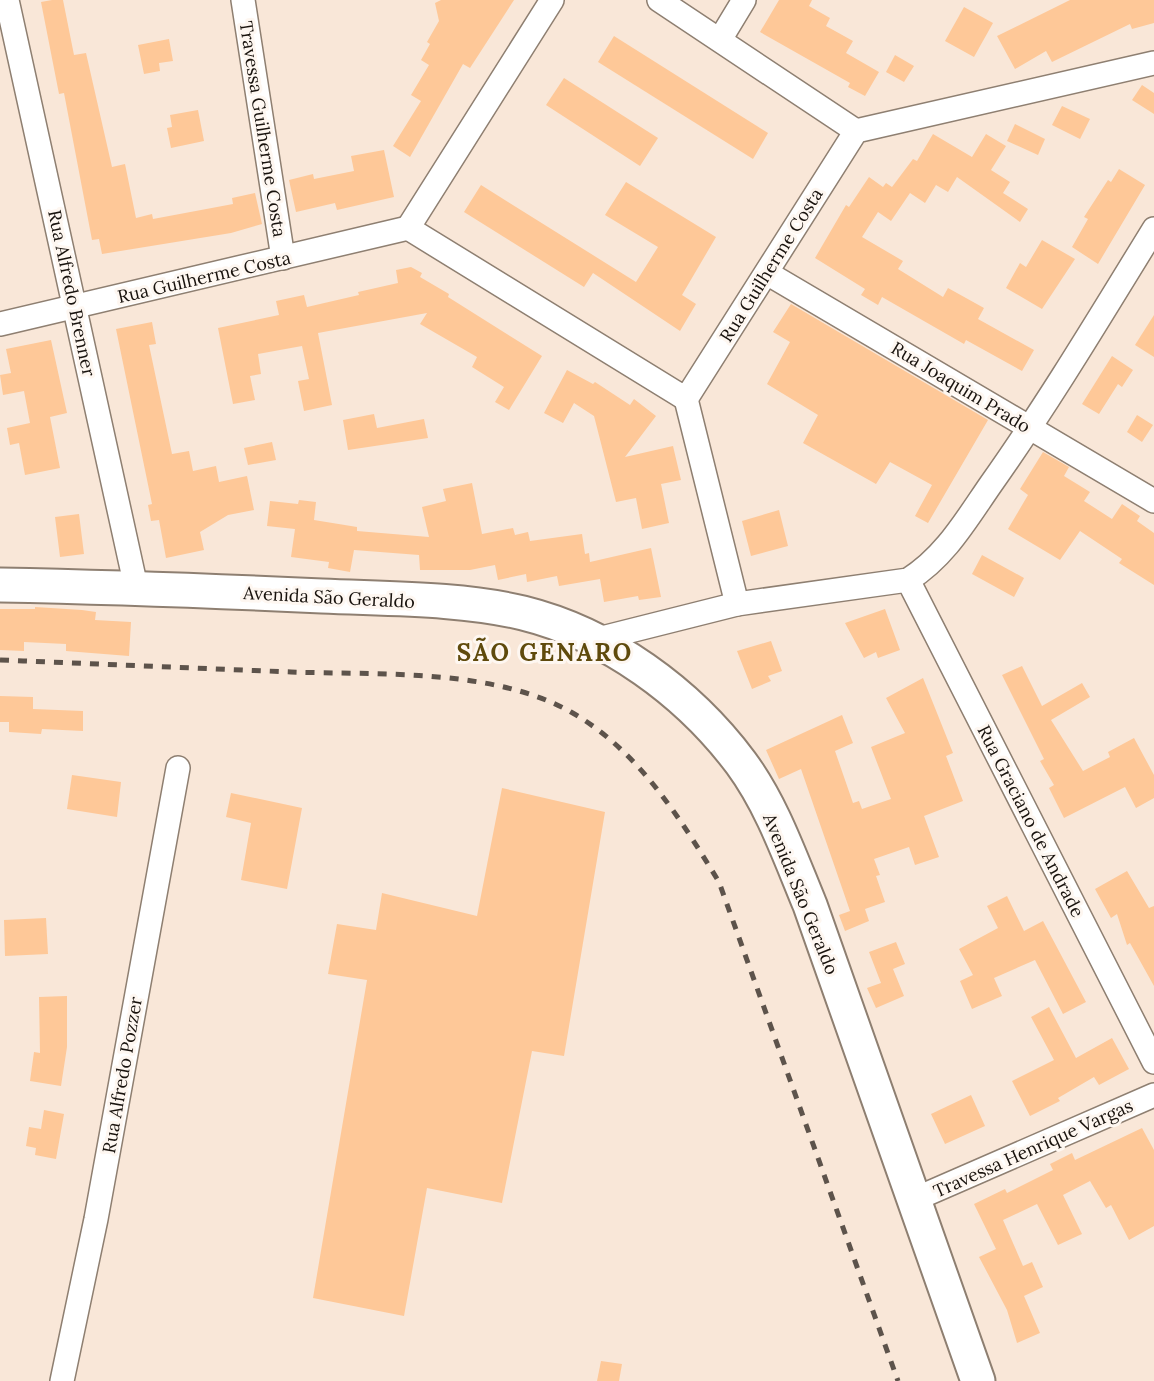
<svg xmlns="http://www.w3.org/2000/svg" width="1154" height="1381" font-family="Lora,serif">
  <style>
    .building { fill: #fec898 }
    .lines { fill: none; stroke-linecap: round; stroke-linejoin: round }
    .street-casing { stroke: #8e7f71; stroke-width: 26 }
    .secondary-casing { stroke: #8e7f71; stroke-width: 37 }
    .street { stroke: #fff; stroke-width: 23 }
    .secondary { stroke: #fff; stroke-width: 33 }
    .rail { stroke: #5d534b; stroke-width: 5; stroke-dasharray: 9 9; stroke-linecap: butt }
    .labels { text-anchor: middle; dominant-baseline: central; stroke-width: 6; stroke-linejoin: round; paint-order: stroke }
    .street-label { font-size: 18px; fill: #18120d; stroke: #fef7f1 }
    .district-label { font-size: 24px; font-weight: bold; letter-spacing: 2px; fill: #5f4a0c; stroke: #fef7f1 }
  </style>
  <rect width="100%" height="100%" fill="#f9e7d8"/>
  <g class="building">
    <path d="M52,0H63L74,55L86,53L112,167L125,164L136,218L152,214L153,219L233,204L232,198L255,193L262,224L231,233L102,254L99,239L92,240L64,93L59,94L41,2Z"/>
    <path d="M441,0H514L470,68L463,64L410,157L393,146L421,101L411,95L429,65L421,60L430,44L427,42L439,21L435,3Z"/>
    <path d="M779,0H812L809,6L830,18L826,26L853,41L846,53L879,72L865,96L848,87L850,83L760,32Z"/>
    <path d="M1070,0H1154V23L1132,29L1130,24L1052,62L1046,51L1015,69L997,36Z"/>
    <path d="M964,7L993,23L974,57L945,41Z"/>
    <path d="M614,36L768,133L753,159L598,62Z"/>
    <path d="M169,39L173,61L159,63L160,71L144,74L138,45Z"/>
    <path d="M895,55L914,66L904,82L886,72Z"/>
    <path d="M564,78L658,138L640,166L546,105Z"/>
    <path d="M1142,85L1154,93V114L1132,100Z"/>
    <path d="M1062,106L1090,119L1080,139L1052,125Z"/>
    <path d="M198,110L204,141L171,148L167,128L172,127L170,115Z"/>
    <path d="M1015,124L1045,139L1038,155L1007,141Z"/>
    <path d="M933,134L972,157L986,134L1006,146L991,170L1010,182L1003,193L1028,209L1020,222L957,177L948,192L936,185L925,203L910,193L891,221L878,212L862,237L903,261L898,269L943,297L948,288L984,308L978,319L1034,350L1022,371L966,340L964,344L882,297L878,305L861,295L865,289L815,258L846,205L849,207L869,177L883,187L886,183L892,187L913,159L917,161Z"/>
    <path d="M384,150L394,197L337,210L335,203L296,212L289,180L313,174L314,179L354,171L351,156Z"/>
    <path d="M1119,169L1145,185L1098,264L1072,247L1088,219L1084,217L1108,180L1111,182Z"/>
    <path d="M626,182L716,237L682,295L696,304L680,331L593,273L584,287L464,212L481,185L636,282L658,247L605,215Z"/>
    <path d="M1042,240L1075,259L1042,309L1006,288L1020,263L1026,267Z"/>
    <path d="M411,267L422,273L420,277L449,294L448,297L542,356L509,410L495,402L504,387L472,367L477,357L420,324L427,313L318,333L332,405L304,411L298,381L309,379L302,346L258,354L261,374L250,376L255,400L233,404L218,328L279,315L276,301L304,295L307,307L359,295L358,292L398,283L396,270Z"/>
    <path d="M791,304L988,420L928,523L915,516L932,485L890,462L876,484L803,443L818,415L767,384L790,342L773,332Z"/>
    <path d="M1154,315V357L1135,345Z"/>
    <path d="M152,322L156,344L149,345L172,454L189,451L193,471L216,466L219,482L247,476L254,510L228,515L200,532L204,550L166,558L159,520L151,521L148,505L152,504L116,329Z"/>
    <path d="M51,340L67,413L50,417L60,468L25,475L19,443L10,445L7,428L30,423L24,391L3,395L0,375L11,373L6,349Z"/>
    <path d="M1112,356L1133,370L1122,387L1118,384L1099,414L1082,404Z"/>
    <path d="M567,370L593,384L595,382L630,405L634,399L656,416L625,457L673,446L681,480L661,484L669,523L642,529L636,498L616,502L594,416L574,403L563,423L544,413Z"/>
    <path d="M374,414L377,428L424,419L428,438L348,450L343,420Z"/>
    <path d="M1137,415L1153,425L1142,442L1127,432Z"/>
    <path d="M272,442L276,460L248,465L244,448Z"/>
    <path d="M1043,452L1069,467L1064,476L1090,492L1084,501L1112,519L1122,504L1140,516L1137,521L1154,533V585L1119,563L1122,559L1080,531L1060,560L1008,529L1028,495L1020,489Z"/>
    <path d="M472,483L482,534L513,528L515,535L528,532L530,541L582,534L585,554L589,553L590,562L651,548L661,597L639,600L638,596L604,602L600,579L559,586L557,576L527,582L526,574L498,580L495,565L470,570H420L419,555L354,550L350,572L328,568L329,562L291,557L295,529L267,526L270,501L298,504L299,500L316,502L314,520L357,527V531L429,537L422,507L446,501L443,489Z"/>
    <path d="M779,510L788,546L751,556L742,521Z"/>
    <path d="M79,514L84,554L60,557L55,517Z"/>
    <path d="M982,555L1024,578L1014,597L972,574Z"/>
    <path d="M35,607L82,610L96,612L95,620L131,622L129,656L66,651V644L24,642V651L0,650V609H35Z"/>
    <path d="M885,609L900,650L878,658L876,652L864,658L845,623Z"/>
    <path d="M771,641L782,671L768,676L771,681L752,689L737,651Z"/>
    <path d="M1022,666L1042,706L1082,683L1090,697L1051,720L1083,771L1110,757L1108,752L1134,738L1154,775V798L1136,808L1125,787L1064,818L1049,788L1054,785L1040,761L1044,759L1002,675Z"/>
    <path d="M923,678L953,753L946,756L963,801L924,816L939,857L915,865L909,847L874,859L880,875L876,876L885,902L865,909L869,921L845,931L839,915L850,911L801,769L779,779L766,750L842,715L853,743L835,751L853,803L859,801L862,809L891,799L871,747L905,733L886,698Z"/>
    <path d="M0,696L33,697V709L83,711V731L42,729L41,734L9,732V722H0Z"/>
    <path d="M72,775L121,782L117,817L67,809Z"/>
    <path d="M502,788L605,812L564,1056L532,1051L502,1203L427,1188L404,1316L313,1298L367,980L328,974L337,924L376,930L382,893L477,916Z"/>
    <path d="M231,793L302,808L287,889L241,880L251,823L226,817Z"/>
    <path d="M1127,871L1149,908L1154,906V986L1130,943L1127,945L1117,914L1111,918L1095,889Z"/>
    <path d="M1007,896L1024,931L1043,921L1086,1002L1063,1014L1035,960L994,978L1002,996L972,1009L960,981L973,975L959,949L998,928L987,906Z"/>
    <path d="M46,918L48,954L5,956L4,920Z"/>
    <path d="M896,942L905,964L893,969L904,996L876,1008L867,988L881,983L869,952Z"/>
    <path d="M67,996V1047L61,1086L30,1081L34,1052L40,1053L39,997Z"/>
    <path d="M1049,1007L1076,1058L1112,1038L1129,1069L1099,1085L1094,1077L1058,1098L1060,1101L1030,1116L1012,1081L1054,1060L1031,1017Z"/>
    <path d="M971,1095L985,1126L945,1144L931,1114Z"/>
    <path d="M44,1110L64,1114L56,1159L35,1155L36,1148L26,1146L29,1127L41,1129Z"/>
    <path d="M1142,1128L1154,1150V1226L1129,1240L1111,1205L1106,1208L1090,1181L1063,1195L1082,1234L1058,1245L1037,1204L1003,1220L1023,1266L1032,1262L1043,1287L1024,1296L1040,1333L1017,1343L1007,1310L979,1257L996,1249L974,1204L1005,1189L1007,1193L1053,1170L1050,1164L1072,1153L1075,1160Z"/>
    <path d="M601,1361L622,1364L619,1381H597Z"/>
  </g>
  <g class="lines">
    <g class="street-casing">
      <g id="street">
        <path d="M7,0L136,587"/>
        <path d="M243,0L283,258"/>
        <path d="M552,0L408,228L686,399L856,131L1154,63"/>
        <path d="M659,0L856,131"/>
        <path d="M721,38L744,0"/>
        <path d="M767,273L1154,501"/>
        <path d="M0,324L408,228"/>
        <path d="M686,399L737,604"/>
        <path d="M908,580L1154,1062"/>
        <path d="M598,639L737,604L908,580C945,557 966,520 991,484C1049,402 1101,315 1154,229"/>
        <path d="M913,1200L1154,1095"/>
        <path d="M62,1381L96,1219L178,768"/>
      </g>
    </g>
    <g class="secondary-casing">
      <path id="secondary" d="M0,585C108,587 215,591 322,596C386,599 461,598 523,613C608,634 688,692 741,763C772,805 790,857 810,905L978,1381"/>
    </g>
    <use href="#street" class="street"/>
    <use href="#secondary" class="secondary"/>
    <path class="rail" d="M0,660C97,664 194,668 291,672C378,675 493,668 571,712C638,750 680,818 719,882L898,1381"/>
  </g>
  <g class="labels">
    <g class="street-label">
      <text transform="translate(263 129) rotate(81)">Travessa Guilherme Costa</text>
      <text transform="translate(771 265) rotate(-58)">Rua Guilherme Costa</text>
      <text transform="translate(204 277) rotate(-13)">Rua Guilherme Costa</text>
      <text transform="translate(72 293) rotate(78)">Rua Alfredo Brenner</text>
      <text transform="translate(961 387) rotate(31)">Rua Joaquim Prado</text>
      <text transform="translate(329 597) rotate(3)">Avenida São Geraldo</text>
      <text transform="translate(1031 821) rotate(63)">Rua Graciano de Andrade</text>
      <text transform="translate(801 894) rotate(68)">Avenida São Geraldo</text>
      <text transform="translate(122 1075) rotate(-80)">Rua Alfredo Pozzer</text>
      <text transform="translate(1033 1148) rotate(-24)">Travessa Henrique Vargas</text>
    </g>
    <g class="district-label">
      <text x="545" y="652">SÃO GENARO</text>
    </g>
  </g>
</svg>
